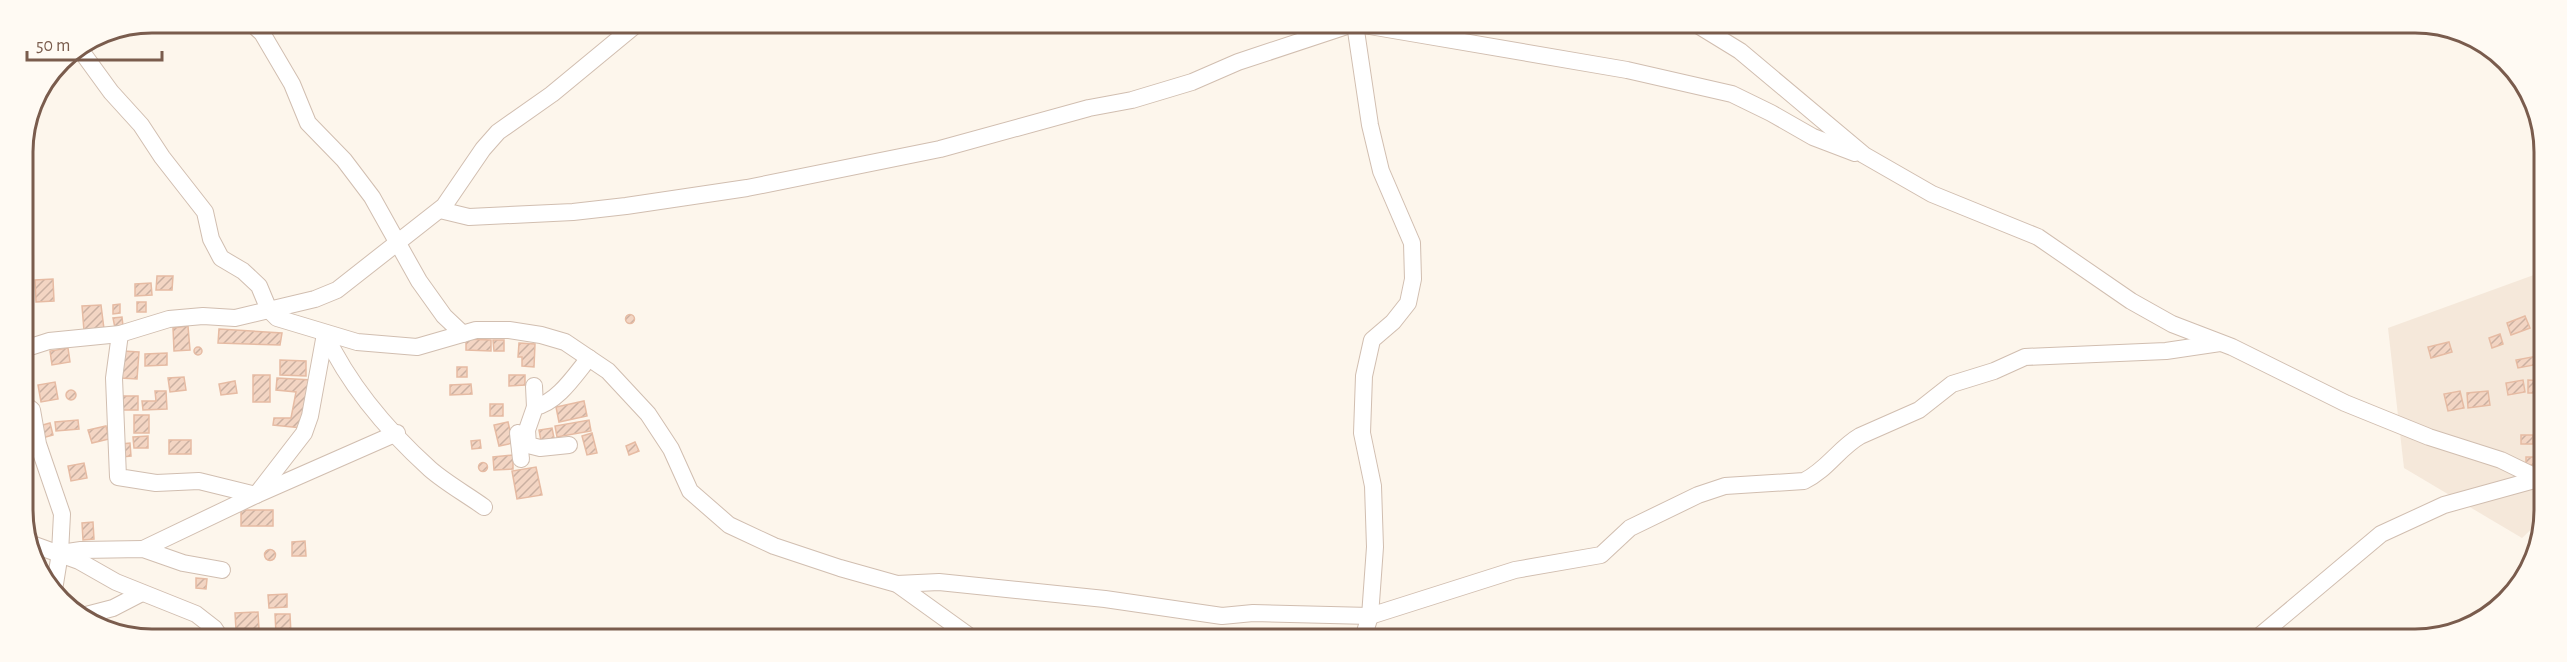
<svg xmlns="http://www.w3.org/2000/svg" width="2567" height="662" font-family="'Alegreya Sans',sans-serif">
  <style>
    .residential { fill: #f5e8da }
    .building { fill: url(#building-hatch); stroke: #e6bba3; stroke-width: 1.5 }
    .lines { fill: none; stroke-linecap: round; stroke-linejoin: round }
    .minor-casing { stroke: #d1beb0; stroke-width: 18 }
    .minor { stroke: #fff; stroke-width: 16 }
    .rim { fill: none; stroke: #7a5c4d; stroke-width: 3 }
  </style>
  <defs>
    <pattern id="building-hatch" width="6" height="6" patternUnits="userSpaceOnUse" patternTransform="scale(1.5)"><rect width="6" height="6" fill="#f3d5c3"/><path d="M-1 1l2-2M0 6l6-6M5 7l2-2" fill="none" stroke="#cab0a1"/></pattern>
  </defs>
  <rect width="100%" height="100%" fill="#fdf6ec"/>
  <path class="residential" d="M2542,272V519L2522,538L2404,468L2388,328Z"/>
  <g class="building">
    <path d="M157,276H173L172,290H156Z"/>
    <path d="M53,279L54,301L36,302L35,280Z"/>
    <path d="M151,283L152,295L135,296V284Z"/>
    <path d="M28,300L30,316L24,317V301Z"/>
    <rect x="137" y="302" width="9" height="10"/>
    <path d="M120,304V313L113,314V305Z"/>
    <path d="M101,305L104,329L84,331L82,306Z"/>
    <circle cx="630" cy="319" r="4.5"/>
    <path d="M2525,316L2530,328L2511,335L2507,323Z"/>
    <path d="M122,317L123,326L115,328L113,318Z"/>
    <path d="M188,326L190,350L174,351L173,328Z"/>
    <path d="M219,329L282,333L280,345L218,343Z"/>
    <path d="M2500,334L2503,344L2492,348L2489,338Z"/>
    <path d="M466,339L491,340V351L466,350Z"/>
    <path d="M493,340H504V351H494Z"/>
    <path d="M2449,342L2452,352L2431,358L2428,347Z"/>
    <path d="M519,343L535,344L534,367L522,366V357H518Z"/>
    <circle cx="198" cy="351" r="4"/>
    <path d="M68,348L70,362L52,365L50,351Z"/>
    <path d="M123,351L139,352L137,379L121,378Z"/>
    <path d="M167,353V365L145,366V354Z"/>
    <path d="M2537,356L2539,364L2518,368L2516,360Z"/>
    <path d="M280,360L306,361V376L280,375Z"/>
    <rect x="457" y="367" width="10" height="10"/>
    <rect x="253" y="375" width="17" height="27"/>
    <path d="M509,375H525V385L509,386Z"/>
    <path d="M184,377L186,390L170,392L168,378Z"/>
    <path d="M277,378L312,380L302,428L273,425L274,418H291L296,392L276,390Z"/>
    <path d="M2523,380L2525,392L2508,395L2506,383Z"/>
    <path d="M2528,380L2541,381V393H2528Z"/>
    <path d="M235,381L237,393L221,395L219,384Z"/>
    <path d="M55,382L58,399L41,402L38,385Z"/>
    <path d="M471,384L472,394L450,395V385Z"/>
    <circle cx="71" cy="395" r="5"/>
    <path d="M155,391H166L167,409L143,410L142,401H156Z"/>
    <path d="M2460,391L2464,408L2448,411L2444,394Z"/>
    <path d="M2488,391L2490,405L2468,408L2467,393Z"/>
    <rect x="121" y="396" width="17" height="14"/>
    <path d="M584,401L587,416L559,422L556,407Z"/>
    <rect x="490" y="404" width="13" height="12"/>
    <rect x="134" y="415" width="15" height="18"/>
    <path d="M78,420L79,429L56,431L55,422Z"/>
    <path d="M589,420L591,431L557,437L555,426Z"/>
    <path d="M508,422L513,443L499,446L494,425Z"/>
    <path d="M50,423L53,435L42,438L39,426Z"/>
    <path d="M106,426L109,439L92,443L88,430Z"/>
    <path d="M552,428L554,438L541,441L539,430Z"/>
    <path d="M592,433L597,453L587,455L582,436Z"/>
    <rect x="2521" y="435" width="12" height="9"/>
    <path d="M148,436V448H134L133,437Z"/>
    <rect x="169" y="440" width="22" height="14"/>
    <path d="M480,440L481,448L472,449L471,441Z"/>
    <path d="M635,442L639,451L629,455L626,446Z"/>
    <path d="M130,443L131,456L122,457L121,444Z"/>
    <path d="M513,455V469L494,470L493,457Z"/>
    <rect x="2526" y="457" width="9" height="8"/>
    <circle cx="483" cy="467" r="4.5"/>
    <path d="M84,463L87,478L71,481L68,466Z"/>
    <path d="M30,466L32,495H25V467Z"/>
    <path d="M536,467L542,495L517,499L512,471Z"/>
    <rect x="241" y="510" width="32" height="16"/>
    <path d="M93,522L94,539L83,540L82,523Z"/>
    <path d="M305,541L306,556H292V542Z"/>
    <circle cx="270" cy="555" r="5.5"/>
    <path d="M196,578L207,579L206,589L196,588Z"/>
    <path d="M287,594V607L269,608L268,595Z"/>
    <path d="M258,612L259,629L236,630L235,613Z"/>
    <path d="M275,614H290L291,634H276Z"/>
    <path d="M122,625L124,636L110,628Z"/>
    <path d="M161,630L162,637H137L136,634Z"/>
  </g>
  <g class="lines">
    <g class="minor-casing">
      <g id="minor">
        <path d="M251,23L262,33L292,84L308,123L344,160L372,197L419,281L444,316L463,334"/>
        <path d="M1355,24L1370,125L1381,171L1412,243L1413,279L1408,303L1393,322L1372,340L1364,376L1362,433L1373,486L1375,547L1370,616L1363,638"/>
        <path d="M1358,24L1627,70L1732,94L1771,113L1813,137L1855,153"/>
        <path d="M1696,24L1740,51L1864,155L1932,194L2038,237L2131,301L2172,324L2232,347L2345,403L2429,437L2501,460L2542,480"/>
        <path d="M79,48L111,92L141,125L162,157L205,212L211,239L221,258L243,271L259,286L269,310L277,318L357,342L417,347L476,330H509L541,335L565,342L608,371L648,414L671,449L690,491L729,525L774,546L840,568L897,584L972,638"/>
        <path d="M440,210L469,217L573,212L626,206L747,188L940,149L1089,108L1132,100L1192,82L1238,62L1353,24"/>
        <path d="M120,334L114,378L118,477L156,483L199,481L256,495L304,433L310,416L325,334"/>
        <path d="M325,334C349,385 388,431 430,469C446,483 466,494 484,507"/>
        <path d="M24,349L49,341L120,334L169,319L203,316L235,318L315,299L337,290L444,206L483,149L498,132L552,94L638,23"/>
        <path d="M534,386L535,407"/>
        <path d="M24,404L32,410L38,444L62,514L60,553L54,590"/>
        <path d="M518,433L521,459"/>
        <path d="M569,445L540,448L528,445L527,430L535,407C557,403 575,375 589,358"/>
        <path d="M29,543L79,561L116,582L196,614L214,628L220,637"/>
        <path d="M143,549L256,495L397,433"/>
        <path d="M61,553L81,550L143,549L183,563L222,570"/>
        <path d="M897,584L939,582L1105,599L1222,616L1253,613L1370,616L1515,570L1601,555L1630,528L1698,495L1725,486L1804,481C1827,470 1839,448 1860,436L1919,410L1952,384L1994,371L2025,357L2166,351L2220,343"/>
        <path d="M86,615L113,608L142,593"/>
        <path d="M2256,639L2381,534L2444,505L2538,479"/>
      </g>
    </g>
    <use href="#minor" class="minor"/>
  </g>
  <path d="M0 0H2567V662H0ZM152 33H2415A119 119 0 0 1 2534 152V510A119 119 0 0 1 2415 629H152A119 119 0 0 1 33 510V152A119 119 0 0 1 152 33Z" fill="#fffaf3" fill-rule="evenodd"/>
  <path class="rim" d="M152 33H2415A119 119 0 0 1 2534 152V510A119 119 0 0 1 2415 629H152A119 119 0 0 1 33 510V152A119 119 0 0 1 152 33Z"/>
  <path d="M27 51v9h135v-9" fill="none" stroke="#7a5c4d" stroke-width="3"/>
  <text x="36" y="51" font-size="18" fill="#7a5c4d" stroke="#fffaf3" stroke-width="4.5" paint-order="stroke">50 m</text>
</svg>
